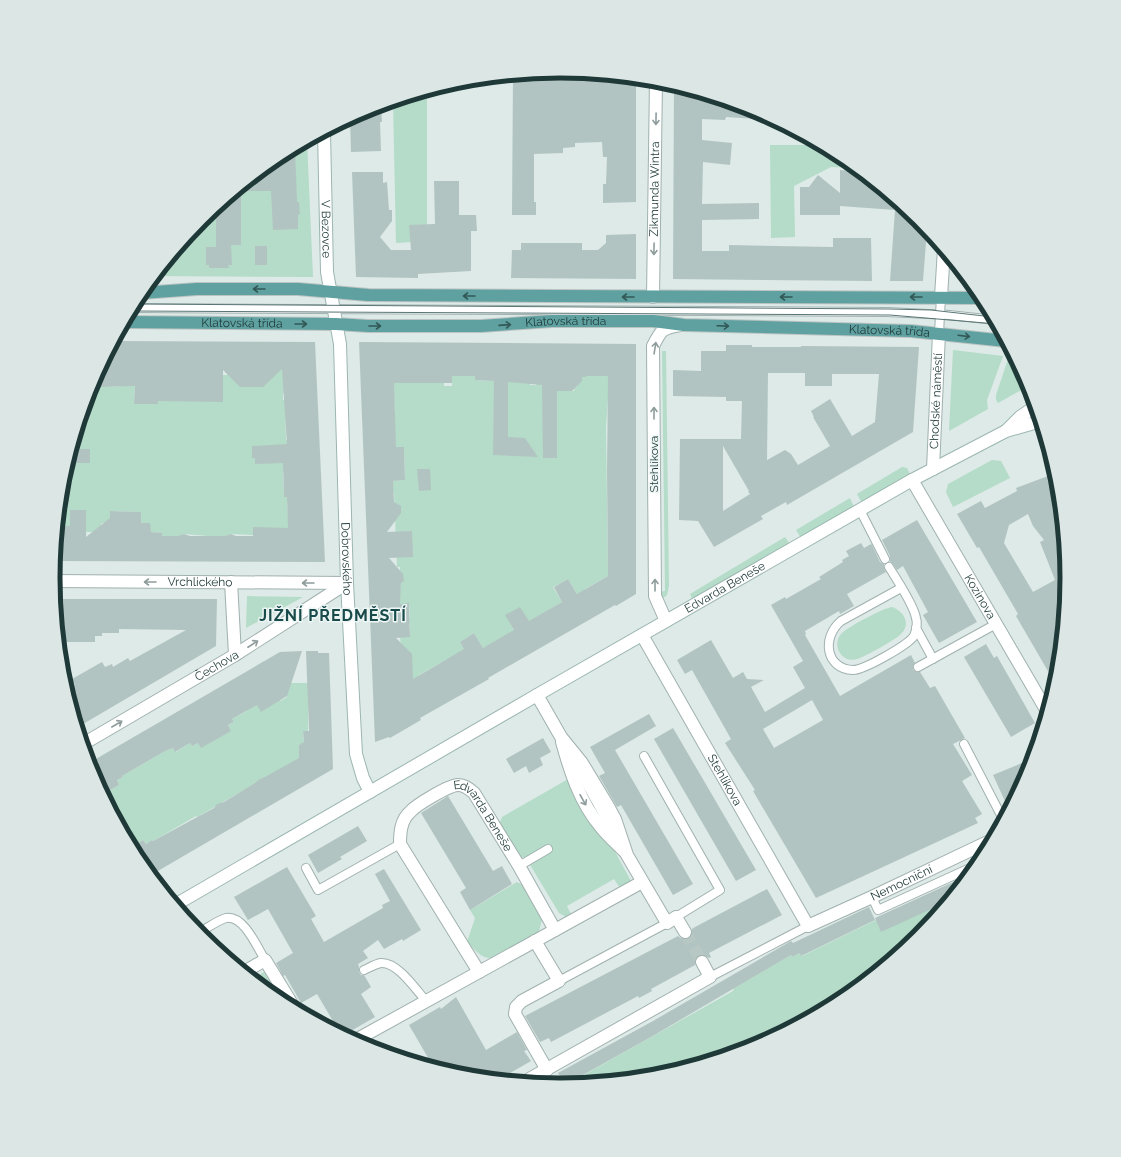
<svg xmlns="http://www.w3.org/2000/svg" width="1121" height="1157" font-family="Raleway,sans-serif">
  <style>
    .green { fill: #b4dcc8 }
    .building { fill: #b2c4c1; fill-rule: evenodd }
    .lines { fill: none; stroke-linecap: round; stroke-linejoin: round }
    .street-tunnel { stroke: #b7c7c4; stroke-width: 12; stroke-dasharray: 12 6; stroke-linecap: butt }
    .lane-casing { stroke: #a0b1af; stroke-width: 10 }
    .street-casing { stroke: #a0b1af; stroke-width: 14 }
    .secondary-casing { stroke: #9cb6b2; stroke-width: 14 }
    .primary-casing { stroke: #bcc4c3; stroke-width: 14 }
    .lane { stroke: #fff; stroke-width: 8 }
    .street { stroke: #fff; stroke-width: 12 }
    .secondary { stroke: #fff; stroke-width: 12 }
    .primary { stroke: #5fa1a0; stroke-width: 12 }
    .tram { stroke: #587574; stroke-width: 1 }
    .rail-casing { stroke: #587574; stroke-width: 4.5 }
    .rail { stroke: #edf6f4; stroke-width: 3; stroke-dasharray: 9; stroke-linecap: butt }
    .oneway { stroke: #8e9c9c }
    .oneway2 { stroke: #325857 }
    .labels { text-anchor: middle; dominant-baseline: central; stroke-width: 3; stroke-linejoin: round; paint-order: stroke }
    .street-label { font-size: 12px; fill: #1e3938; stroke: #edf6f4 }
    .district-label { font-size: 16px; font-weight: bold; letter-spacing: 1px; fill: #1a4b4b; stroke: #edf6f4 }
    .rim { fill: none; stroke: #1e3938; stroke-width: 5 }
  </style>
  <rect width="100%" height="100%" fill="#ddeae7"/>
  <g class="green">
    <path d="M427,91V241L396,243L393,102Z"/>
    <path d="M307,141L313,277L155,276L202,219L279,156Z"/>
    <path d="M770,145H822L843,157L856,168L831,167L794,186L795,237L771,238Z"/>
    <path d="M953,350L1003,356L987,400L988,409L949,431Z"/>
    <path d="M662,351H666L669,586L667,595L662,599L659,592L665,591Z"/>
    <path d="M1009,356L1015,357L1021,369L1022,378L1025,377L1030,385L998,403L996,400V395Z"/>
    <path d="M279,366L284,368L285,391L283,394V400H285L286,440H292L283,473L284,497L293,496V502L287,503L288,518L296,537L232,534L225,536H208L184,534L180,536H161V533L151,532L149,524L141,527V512L110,511V526L107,523H102L101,525L100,536L97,532H83L86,510H70V526H58L63,479L92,384L97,374L112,387L121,386L120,369L135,385L134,403L158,385L223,402V387L218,375H227V371L241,387H248L249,383L255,387H263L264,371Z"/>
    <path d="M395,367L408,383H424L425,369L444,376V386H452V376H475L476,380L530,383V385H536L537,380L563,371V391H574L575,387H577V380H582V377L610,370L606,427L608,576L585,589L586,593L579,597L568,579L553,587L562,602L529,622L506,615L516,634L483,648L474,633L460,642L471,660L447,659L419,675L414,689L401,648L400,636L410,637V623H407L410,617L409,604H403L402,605H399L398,589L401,588V582H403V574H400V567H397L394,493L393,492L392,481L403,480L405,478L404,447L388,448L395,425V404H388Z"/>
    <path d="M992,460L1001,461L1010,478L953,507L946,492L948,484Z"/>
    <path d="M902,467L907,468L910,475L862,503L857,494Z"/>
    <path d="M850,498L854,507L801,538L796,530Z"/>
    <path d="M785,537L790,544L693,601L690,594Z"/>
    <path d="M247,596L303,597L246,628Z"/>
    <path d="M892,607C904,611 912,625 900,635C894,640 865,657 857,659C843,664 831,646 841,634C846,628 883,608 892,607Z"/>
    <path d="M280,683H308V731H303L304,743L299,745V750L302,751L303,756L197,817L196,816L153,841L152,840L146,844L143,840L131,847L105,797L106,796L105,793L119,785L117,780L123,777L122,776L165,751L173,748L176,752L190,743L192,746L198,743L231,731L228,725L234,722L232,719L247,711L245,706L277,696L280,701L287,697Z"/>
    <path d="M570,778L608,839L631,881L620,888L614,879L567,906L572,916L566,917L559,913L526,858L519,857L499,825L502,817Z"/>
    <path d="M517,882L526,887L541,913L542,920L539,931L536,935L494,958C482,960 475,950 467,942L475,918L470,910Z"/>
    <path d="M950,900L919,938L868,980L703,1063L659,1076L566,1085L733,991L734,988L791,955L792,957L800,953L802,956L876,920L881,931Z"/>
    <path d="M264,972L284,1004L278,1000L252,979Z"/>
  </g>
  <g class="building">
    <path d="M561,71L636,78V202L603,203V184H606L607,157H603L602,142L575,143V147L563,148V153L534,154V202H536V215H512L513,76Z"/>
    <path d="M674,85L755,110L773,119V120L726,117L725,120L702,119V140L732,143L730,165L703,162L702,204L759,203V219L702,220V251H729V245L833,247V238H871L872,281L673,279Z"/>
    <path d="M381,105L382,122H380L381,151L351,152L350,118L366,110Z"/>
    <path d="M295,148L297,202H299L300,214L298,215V229L273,230L271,191H241V245H231L232,265H228L229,268H209V265H206V247H216V208L279,156Z"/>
    <path d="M840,170L861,172L920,220L927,229L923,281H890L895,210L840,206V215H800V187H809L818,175L840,193Z"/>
    <path d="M352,172H383V183L387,182L389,210H392V221L380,237L391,250H411L409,225L435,224L434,181H459V215H476L477,231H471V271L418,274V278L356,277Z"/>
    <path d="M636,234V279L511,278L512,250H521V243H582V250H598L606,243V235Z"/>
    <rect x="255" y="246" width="12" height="19"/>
    <path d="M115,341L315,342L325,562L55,561L58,526H70V510H86V537L110,518V511L141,512V523H150L151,532L162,533V536H178L184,534L190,536H225L231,534L236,536H253V527L288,528L287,497H284L283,463L255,464V458H252V446L287,444L282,369L263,387H240L223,370V402L158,401V404H134L135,386L97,387V374Z"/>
    <path d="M359,342L636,344V594L616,606L615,605L488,678L489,679L420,718L421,720L390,738L389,737L375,742ZM452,376H475V380L494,381L493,455L538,457L525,438L508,437V382L542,385L543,458H557V391H572L582,381V377H586V376H608L607,471L608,576L577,594L568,579L554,587L562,602L529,621L520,607L505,615L514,630L483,648L474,633L460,642L464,649L413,679L412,654L396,638L410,637L409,603L400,604L401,583L404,581L403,574L389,558L413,557L412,531L387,532L401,513V506L394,502L393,481L405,480L404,447H396L394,383H452Z"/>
    <path d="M726,345H752V347H801V346L919,347L913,432L787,505L786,502L761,516L763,519L714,547L698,521L679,520L680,439H741L742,401H726V397L673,396V370L701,371V351H726ZM768,373H805V386H832V374H879L875,422L852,436L830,399L811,411L814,417H813L830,446L798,465L791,454L785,450L767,460ZM723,446L749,491L748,492L750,494L723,511Z"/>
    <path d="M72,449H90V463H68Z"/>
    <path d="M417,469H430L431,490L419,491Z"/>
    <path d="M1056,473L1058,480L1068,579L1058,678L1056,685L1016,616L1018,614L979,547L977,548L957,514L981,501L985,508L1017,491L1016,488ZM1028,514L1033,526L1044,540L1040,542L1055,580L1033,592L1004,543L1009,525Z"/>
    <path d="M917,520L977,622L939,643L923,615L928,612L903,566L897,570L893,564L890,562V556L882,540Z"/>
    <path d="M861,543L864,548L871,544L872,545L880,562L884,564V568L886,572L847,594L854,606L840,614L839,611L805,631L806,634L805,635L840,696L911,655L915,663L913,666V670L918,672H920L930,688L935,686L965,738L953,744L972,775L962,781L982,814L975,818L978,823L816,898L753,791L755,790L725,743L731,739L692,670L685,674L677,660L711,640L733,678L743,672L747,679L764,680L751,687L765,712L805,688L793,667L803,661L771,605L785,597L786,599L821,579L819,577L843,562L842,560L849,556L846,551ZM812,700L823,720L774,748L763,729Z"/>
    <path d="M55,599H217L216,646L78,727L68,693L71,691L69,688L75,685L72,679L102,662L105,667L112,664L113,667L128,658L130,661L186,630L119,629V633H102V636H95V642H60Z"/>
    <path d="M986,644L994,658L997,656L1035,723L1011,737L964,657Z"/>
    <path d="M302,651L287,696L261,712L257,705L232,719L234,722L228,725L231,731L201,748L198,743L192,746L190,743L175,752L173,748L165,751L122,776L123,777L117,780L119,785L103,794L92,772L89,763L280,652Z"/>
    <path d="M306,651H318V653H329L333,769L151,875L138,860L131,847L143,840L146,844L152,840L153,841L214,808L217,804L224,802L255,783L260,779L265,777L299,758V745L304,742L303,731H309Z"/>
    <path d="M649,714L656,726L615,750L693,884L673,895L621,805L617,807L599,776L605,773L590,747Z"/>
    <path d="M673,728L756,870L736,881L654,739Z"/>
    <path d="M543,738L551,752L540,758L543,765L529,773L526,766L514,773L506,759Z"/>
    <path d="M1034,758L1029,773L1009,810L993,775Z"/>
    <path d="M448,796L493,871L502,866L512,884L470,910L460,892L466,888L421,813Z"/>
    <path d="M358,826L367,841L340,857L342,859L318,873L308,855Z"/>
    <path d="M287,867L316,916L311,919L324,942L383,908L382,905L390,901L375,874L384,869L421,930L403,941L402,939L384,949L378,940L363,951L368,958L358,964L359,967V972L361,975H364L371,987L361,994L375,1017L344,1035L340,1033L317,994L301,1003L285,975L283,976L276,963L293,953L268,909L248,920L234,897Z"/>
    <path d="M971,874L949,901L881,932L875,918Z"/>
    <path d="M767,889L782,915L709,953L711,957L709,958L703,955L698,956L695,961V965L651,989L652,991L639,998L638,996L551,1042L549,1038L540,1042L525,1016L678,936L682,939H688L692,935V929L695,927Z"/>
    <path d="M869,907L875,920L801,956L800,953L792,957L791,955L651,1037L565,1085L558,1073L653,1021L791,941L793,943Z"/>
    <path d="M456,997L486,1050L517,1032L527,1050L524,1051L531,1061L498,1080L461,1076L434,1068L409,1025L440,1007L441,1009Z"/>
  </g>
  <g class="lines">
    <path class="street-tunnel" d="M685,932L702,962"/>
    <g class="lane-casing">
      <g id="lane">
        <path d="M133,308L887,312L949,315L995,320"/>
        <path d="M939,333L941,297"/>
        <path d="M860,510L885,559"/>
        <path d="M889,567C897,580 914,605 916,618C918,624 916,631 914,636C908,645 864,670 853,670C826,669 821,638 841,621L901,588"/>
        <path d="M916,628L933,659"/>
        <path d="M918,667L996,624"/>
        <path d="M964,744L1004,821"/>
        <path d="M570,755L617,839"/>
        <path d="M644,756L720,890L676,917"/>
        <path d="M519,866L548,849"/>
        <path d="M306,868L318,890L400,844"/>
        <path d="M872,897L878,910L981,863"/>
        <path d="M198,933C206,929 218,920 226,918C244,915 257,947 265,960"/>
        <path d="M364,970C369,968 375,964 381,963C398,962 416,990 426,1001"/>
        <path d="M710,977L808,926"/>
        <path d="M559,981L667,923"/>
      </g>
    </g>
    <g class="street-casing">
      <g id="street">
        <path id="s1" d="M653,297L656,80"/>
        <path d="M941,297L944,249"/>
        <path id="s2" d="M933,469L939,333"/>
        <path id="s3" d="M912,480L1048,713"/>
        <path id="s4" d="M53,581L347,583"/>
        <path d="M231,582L235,655"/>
        <path d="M666,621L655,596L653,346C661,330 662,328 680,325"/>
        <path id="s5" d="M642,635L808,926L872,897L994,839"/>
        <path d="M537,695L561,737L582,763L608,806L615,819L627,855L667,923L676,917L685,932"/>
        <path d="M562,742C570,771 580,802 600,826C607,835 616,843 624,851"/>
        <path id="s6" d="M83,744L235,655L347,583"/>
        <path d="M535,941L559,981L522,1001L516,1007L515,1014L547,1070"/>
        <path d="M244,972L265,960L295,1009"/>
        <path id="s7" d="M479,972L400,844C400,832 401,820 410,812C416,805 449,785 458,785C465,785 469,789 474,793L519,866L555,930"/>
        <path d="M354,1041L642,882"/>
        <path d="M524,1082L710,977L702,962"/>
      </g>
    </g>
    <g class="secondary-casing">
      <g id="secondary">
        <path id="s8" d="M324,132L327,272L340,344L347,583L356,754L363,778L370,792"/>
        <path d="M1006,431L1020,417L1036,406"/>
        <path id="s9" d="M175,905L537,695L912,480L1006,431L1041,421"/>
      </g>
    </g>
    <g class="primary-casing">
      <g id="primary">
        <path d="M141,293L197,289H298L368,295L983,298"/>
        <path id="s10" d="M125,322L336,324L368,326H481L552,321H653L684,325L911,331L1006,341"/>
      </g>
    </g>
    <use href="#lane" class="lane"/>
    <use href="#street" class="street"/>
    <use href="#secondary" class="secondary"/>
    <use href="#primary" class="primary"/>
    <g class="tram">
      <path d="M134,304L890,309L931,310L993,317"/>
      <path d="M131,311L890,315L997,324"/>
    </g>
    <g class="rail-casing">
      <path id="rail" d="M733,1054L851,994"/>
    </g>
    <use href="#rail" class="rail"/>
  </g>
  <defs><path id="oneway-shaft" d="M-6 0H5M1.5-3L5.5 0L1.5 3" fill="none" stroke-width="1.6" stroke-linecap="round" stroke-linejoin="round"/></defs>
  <g class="oneway">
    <use href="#oneway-shaft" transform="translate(656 119) rotate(91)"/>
    <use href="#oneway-shaft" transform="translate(654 249) rotate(91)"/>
    <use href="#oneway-shaft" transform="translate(655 348) rotate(-81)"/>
    <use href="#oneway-shaft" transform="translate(654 413) rotate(-90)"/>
    <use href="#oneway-shaft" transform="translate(150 582) rotate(-180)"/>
    <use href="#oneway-shaft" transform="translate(308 583) rotate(-180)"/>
    <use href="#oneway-shaft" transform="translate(655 585) rotate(-90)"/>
    <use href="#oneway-shaft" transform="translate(253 644) rotate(-33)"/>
    <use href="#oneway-shaft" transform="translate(117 724) rotate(-30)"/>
    <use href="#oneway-shaft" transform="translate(583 800) rotate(61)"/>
  </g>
  <g class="oneway2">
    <use href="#oneway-shaft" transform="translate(259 289) rotate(180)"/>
    <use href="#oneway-shaft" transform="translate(469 296) rotate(-180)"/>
    <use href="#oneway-shaft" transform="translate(628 297) rotate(-180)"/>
    <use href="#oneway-shaft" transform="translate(786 297) rotate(-180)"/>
    <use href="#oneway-shaft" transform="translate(916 297) rotate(-180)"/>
    <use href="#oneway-shaft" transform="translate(301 324)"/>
    <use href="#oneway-shaft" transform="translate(505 325) rotate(-4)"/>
    <use href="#oneway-shaft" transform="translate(375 326)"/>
    <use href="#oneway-shaft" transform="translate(723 326) rotate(2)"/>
    <use href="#oneway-shaft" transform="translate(964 336) rotate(7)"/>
  </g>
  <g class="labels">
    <g class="street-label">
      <text stroke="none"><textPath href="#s1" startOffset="108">Zikmunda Wintra</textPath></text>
      <text stroke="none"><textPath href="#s8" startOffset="97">V Bezovce</textPath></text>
      <text stroke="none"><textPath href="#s10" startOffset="441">Klatovská třída</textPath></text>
      <text stroke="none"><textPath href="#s10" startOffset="117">Klatovská třída</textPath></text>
      <text stroke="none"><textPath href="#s10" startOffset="765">Klatovská třída</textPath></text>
      <text stroke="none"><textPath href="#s2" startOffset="68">Chodské náměstí</textPath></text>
      <text transform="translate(654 464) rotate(-90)">Stehlíkova</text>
      <text stroke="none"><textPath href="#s8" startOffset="428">Dobrovského</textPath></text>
      <text stroke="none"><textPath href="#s4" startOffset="147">Vrchlického</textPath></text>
      <text stroke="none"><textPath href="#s9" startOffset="635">Edvarda Beneše</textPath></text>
      <text stroke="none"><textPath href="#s3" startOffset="135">Kozinova</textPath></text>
      <text stroke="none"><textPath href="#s6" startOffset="155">Čechova</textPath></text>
      <text stroke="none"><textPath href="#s5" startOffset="167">Stehlíkova</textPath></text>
      <text stroke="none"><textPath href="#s7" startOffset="281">Edvarda Beneše</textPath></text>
      <text stroke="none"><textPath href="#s5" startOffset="438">Nemocniční</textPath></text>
    </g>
    <g class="district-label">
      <text x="333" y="615">JIŽNÍ PŘEDMĚSTÍ</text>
    </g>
  </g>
  <path d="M0 0H1121V1157H0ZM60 578a500 500 0 1 1 1000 0a500 500 0 1 1-1000 0Z" fill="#dce7e5" fill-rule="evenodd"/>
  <path class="rim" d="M60 578a500 500 0 1 1 1000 0a500 500 0 1 1-1000 0Z"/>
</svg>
